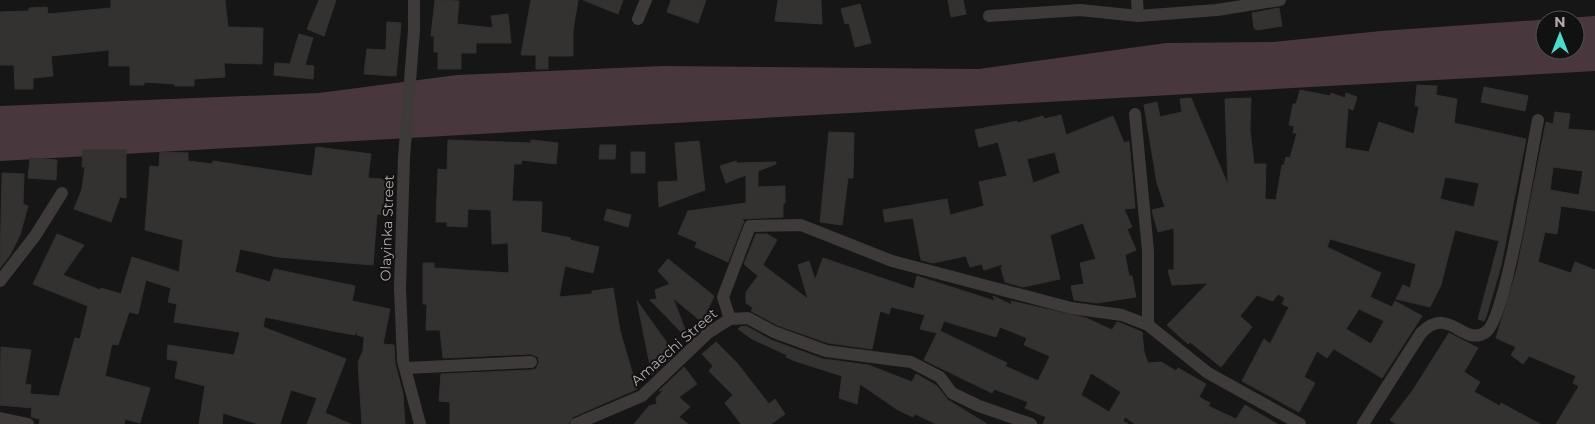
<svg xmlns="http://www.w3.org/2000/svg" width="1595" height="424" font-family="Montserrat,sans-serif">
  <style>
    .water { fill: #48383d; fill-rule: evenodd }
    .building { fill: #333231; stroke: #333130; fill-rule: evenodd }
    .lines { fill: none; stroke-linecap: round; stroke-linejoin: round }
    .minor { stroke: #3e3a39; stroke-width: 12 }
    .labels { text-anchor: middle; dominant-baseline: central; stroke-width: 4; stroke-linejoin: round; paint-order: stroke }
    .street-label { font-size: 14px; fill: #b6a9ab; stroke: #121111 }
  </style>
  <rect width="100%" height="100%" fill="#171616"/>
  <path class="water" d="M1595,16V71L0,161V106L319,93L457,75L663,66L979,69L1166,43L1273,42L1381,31ZM1545,20H1575V50H1545Z"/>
  <g class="building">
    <path d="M111,0H225L228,27L263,28L262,64L224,63L225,77L194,79V86H175V84L144,82V85H130V66H109V50L51,56L53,76L33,78V89H15L14,65H0V12L29,11V8L47,7L48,14L111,8Z"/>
    <path d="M319,0H336L324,36L307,29Z"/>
    <path d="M435,0L459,1L457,24L493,28L491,16L508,14L511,43H476V53H461V69H438V52H434V36H431Z"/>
    <path d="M531,0H578L573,30V56H548V69H536V55H521Z"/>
    <path d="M583,0H623L618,14Z"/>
    <path d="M671,0H706L698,23L667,12Z"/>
    <path d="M778,0H821L822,24L775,21Z"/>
    <path d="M948,0H963L966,14L951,17Z"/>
    <path d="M860,4L871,43L855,47L849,23L845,24L841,9Z"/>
    <path d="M1279,8L1282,26L1257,30L1254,28L1252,13Z"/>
    <path d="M387,22L401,23L396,76L364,74L367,49L386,50Z"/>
    <path d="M299,34L313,38L305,65L314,66L313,79L274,75L275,63L290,64Z"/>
    <path d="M1417,85L1437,86L1436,95L1457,99L1454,123L1526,139L1501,266L1486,317L1484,321L1478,319L1499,241L1455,230L1441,285L1430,307L1396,299L1403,285L1410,288L1416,264L1330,239L1327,247L1381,273L1370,297L1392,307L1395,301L1422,316L1382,378L1334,349L1327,358L1317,351L1304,377L1315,383L1299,412L1242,381L1264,339L1270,344L1289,307L1282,304L1285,298L1278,294L1273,301L1257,295L1240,316L1252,327L1221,367L1190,342L1188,344L1167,325L1208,283L1172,285L1168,270H1174V228L1158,232L1153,214L1152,210L1165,207L1157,183L1144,105L1157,102L1160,117L1182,112L1180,99L1191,98L1228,185L1225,99L1251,98L1250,130L1254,164H1266L1265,199L1276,200L1282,165H1284L1286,157L1290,158L1297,133H1293L1294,126L1289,125L1293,104H1296L1300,90L1330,96L1331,93L1345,98L1346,93L1357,97L1353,110L1348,108L1345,148L1369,152L1379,122L1414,134L1419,106H1415ZM1445,177L1479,183L1474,207L1440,199ZM1359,309L1384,321L1371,344L1346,329Z"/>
    <path d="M1484,87L1528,96L1525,111L1481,102Z"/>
    <path d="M1555,112L1570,114L1568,129L1595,131V211L1561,206L1557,234L1545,232L1538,262L1571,273L1575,262L1595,270V424H1556L1579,386L1573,383L1576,376L1529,356L1523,364L1511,355L1516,347L1496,338L1517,269L1546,122L1553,124ZM1553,167L1583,171L1579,195L1550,190Z"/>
    <path d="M1061,115L1066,135L1113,116L1124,143L1129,141L1135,208L1124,209L1132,227L1127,229L1136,250L1125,255L1129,276H1132L1136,297L1097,303L1074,300L1071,286L1084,284L1080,263L1096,259L1083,223L1050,235L1060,279L1023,287L1005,282L1001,268L1003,264L984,270L982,264L970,267L966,256L933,263L921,260L913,218L885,222L883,210L947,199L950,215L984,206L979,182L1007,176L998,142L979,147L975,130L1017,121V123L1043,116L1044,119ZM1055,152L1060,173L1033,183L1027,159Z"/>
    <path d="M829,132L854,133L853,178H848L842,225L820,222Z"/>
    <path d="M448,140L531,143V140L558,143L556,164L522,160L521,164H514L512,201L542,202L541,232L571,238L570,240L599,247L593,273L565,266L559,297L592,294V291L613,288L620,331L637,389L573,417L568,424H450V402L439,401L441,374L531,370L536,369L539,362L538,357L531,354L443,358L440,330H426L427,304H423V263H434V268L509,273L508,243L492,244L491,210L468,209L467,227L447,226V222H436L438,169L447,170Z"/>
    <path d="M699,141L705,190L659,207L658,182L678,181L675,143Z"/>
    <path d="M600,145H616L615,159H599Z"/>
    <path d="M316,147L371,154L368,178L391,180L388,215L377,214L373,265L277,257L240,249L235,272L270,282L274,269L355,286L352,301L390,309L383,344L394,345L395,363L403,394L405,424H362L358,362L363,351L364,337L357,335V330L355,335L338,332L265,317L263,327L346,359L325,413L351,424H307L317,398L291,390L280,424H258L223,413L222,424H199L205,386L175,378L178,361L167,359L168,345L234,355L240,332L174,322L177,304L168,302L171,288L146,280L138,314L129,312L118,345L112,344L105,376L150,388L140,423L125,419L124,424H39L40,419L31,417L32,408L0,405L1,347L31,350L25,384L31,385L30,394L59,396L75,338L80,339L88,306L33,284L57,234L84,245L63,275L100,290L101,288L121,294L132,257L179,272L183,240L145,230L150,166L159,167L160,152L188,153V161L212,164L213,161L312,176Z"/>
    <path d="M83,150H126V198L120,197L111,222L74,209L82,189L85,167H82Z"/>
    <rect x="631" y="152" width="14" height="21"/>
    <path d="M30,158L57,160L56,180L28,178Z"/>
    <path d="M736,161L737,163L776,162V164L758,171V187L785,186V203H783V217L741,219L744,221L728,262L695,247L697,242L678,234L688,211L746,203V175L726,183L720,166Z"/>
    <path d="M2,173L24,174L23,204L28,206L20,235L10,255L0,268Z"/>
    <path d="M607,209L631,215L628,227L604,220Z"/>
    <path d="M756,234H767L777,240L763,265L808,299L798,265L809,261L815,280L823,258L914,289L917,276L995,301L993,296L1012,305L1011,301L1086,318L1112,330L1117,322L1120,323L1142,332L1144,352L1148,363L1161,362L1176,371L1178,368L1206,384L1199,397L1210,403L1208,406L1236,419L1245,405L1277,424H1135L1125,417L1123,421L1128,424H1043L1046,417L1025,408L1028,402L994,389L992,393L924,360L937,333L920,329L925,315L891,307L889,314L880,311L872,349L828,343L777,325L751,311L753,308L746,303V292L758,276L744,264ZM944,321L996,337L1000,327L1027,338L1024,345L1050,356L1038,381L1005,366L1007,363L940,331ZM1091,373L1121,392L1109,412L1081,395Z"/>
    <path d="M668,259L714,296L702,322L673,298L689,340L650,300L657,299L655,290L670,284L658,271Z"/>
    <path d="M637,301L675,354L652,375Z"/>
    <path d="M746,326L771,340L823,359L868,365L912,382L916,374L937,386L948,400L987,424H936L915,414L913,417L898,410L860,384L857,404L839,398L842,376L795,361L786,357L787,355L752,339L738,329L740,327Z"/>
    <path d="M1449,333L1478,348L1464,372L1480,382L1474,392L1500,406L1501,403L1540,424H1396L1390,420L1413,390Z"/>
    <path d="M716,342L737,363L769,404L775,399L785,414L771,424H741L725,403L733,395L709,371L713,366L702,354Z"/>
    <path d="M684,367L697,384L679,397L690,407L679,417L688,424H634L649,406L657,404L656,398L664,390L659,391Z"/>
  </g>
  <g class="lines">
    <g class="minor">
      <path d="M414,0V30L404,158L400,288L403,361L420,424"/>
      <path d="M1137,0L1138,16"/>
      <path d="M989,16L1080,10L1138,16L1217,10L1280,0"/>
      <path d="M638,19L646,0"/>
      <path d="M1135,114L1148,251V325L1208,373L1300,424"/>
      <path d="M0,281L35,236L62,193"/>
      <path d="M730,319L748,318L774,332L826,351L911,362L940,377L952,393L979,406L1031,424"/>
      <path d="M406,368L531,362"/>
      <path d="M0,418L28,424"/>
      <path d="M576,424L642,396L708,333L730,319L723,297L750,226L801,225L892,261L1071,308L1122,315L1148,325"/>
      <path d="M1363,424L1421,333C1450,304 1463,348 1486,332C1506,318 1531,153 1538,120"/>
    </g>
  </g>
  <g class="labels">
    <g class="street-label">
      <text transform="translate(387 228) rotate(-88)">Olayinka Street</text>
      <text transform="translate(674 347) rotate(-41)">Amaechi Street</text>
    </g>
  </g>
  <g transform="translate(1560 35)"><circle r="24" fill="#121111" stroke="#544e4f"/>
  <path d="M0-4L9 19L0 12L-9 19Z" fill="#49dcca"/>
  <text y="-8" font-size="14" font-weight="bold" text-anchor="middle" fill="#b6a9ab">N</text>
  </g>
</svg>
